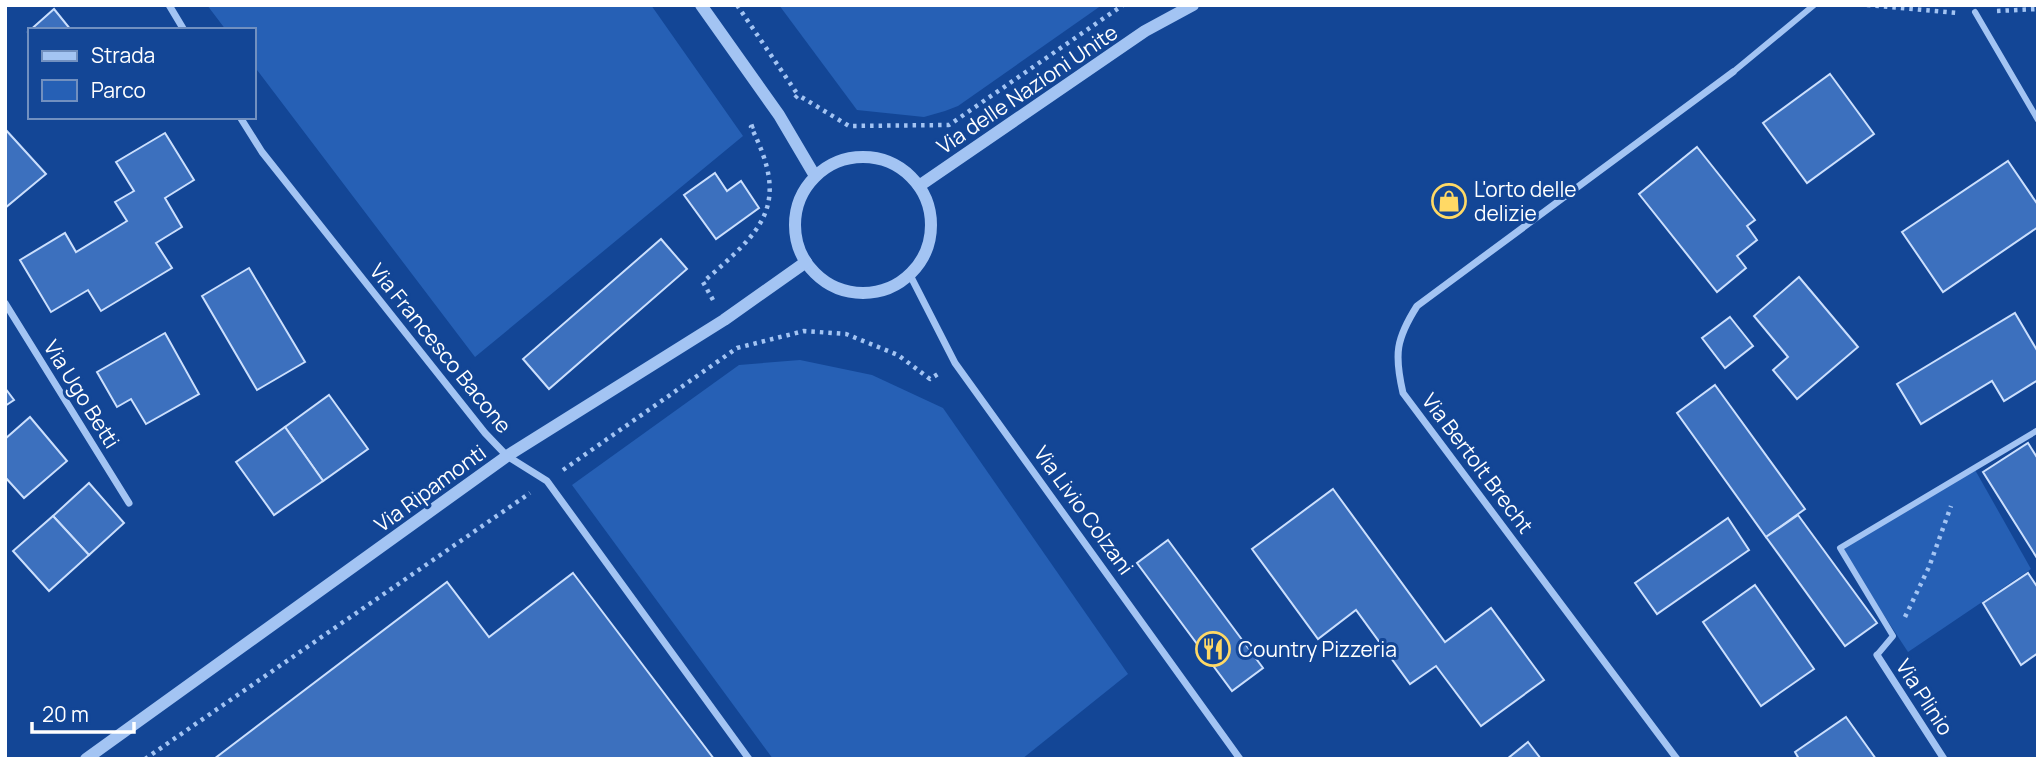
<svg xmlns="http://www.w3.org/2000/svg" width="2043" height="764" font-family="Manrope,sans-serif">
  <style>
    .green { fill: #2660b5 }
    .building { fill: #3c70be; stroke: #cbdffd; stroke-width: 2 }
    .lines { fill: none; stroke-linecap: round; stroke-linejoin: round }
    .path { stroke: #a3c4f3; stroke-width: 4.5; stroke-dasharray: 3.5 5; stroke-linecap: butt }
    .pedestrian { stroke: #a3c4f3; stroke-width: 6 }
    .minor { stroke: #a3c4f3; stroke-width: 7 }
    .tertiary { stroke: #a3c4f3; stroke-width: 12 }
    .labels { text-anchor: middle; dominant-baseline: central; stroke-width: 6; stroke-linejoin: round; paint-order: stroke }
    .street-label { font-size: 21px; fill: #fff; stroke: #134696 }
    .poi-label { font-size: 21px; fill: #fff; stroke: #134696; text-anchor: start }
  </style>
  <rect width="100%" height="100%" fill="#134696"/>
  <g class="green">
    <path d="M207,5H651L743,136L475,357L254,66V30H226Z"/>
    <path d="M779,5H1102L958,106L945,111L924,117L857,110Z"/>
    <path d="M800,360L872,375L943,408L1128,674L1022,759H773L572,485L739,365Z"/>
    <path d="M1974,468L2031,569L1908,652L1840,548Z"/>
  </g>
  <g class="building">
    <path d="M54,9L71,30H30V34L28,32Z"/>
    <path d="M1830,74L1874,134L1807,183L1763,123Z"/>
    <path d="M5,129L46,174L5,208Z"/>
    <path d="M165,133L194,180L165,198L182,227L156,243L172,268L101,311L88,290L51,312L20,260L65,233L76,252L127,221L115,202L134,191L116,162Z"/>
    <path d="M1697,147L1755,220L1747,226L1757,240L1737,256L1746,268L1717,292L1639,194Z"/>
    <path d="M2008,161L2038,205V227L1943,292L1902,232Z"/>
    <path d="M715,173L727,191L741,181L759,208L716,239L684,195Z"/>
    <path d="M661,239L687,269L549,389L523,359Z"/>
    <path d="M249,268L305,362L257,390L202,296Z"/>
    <path d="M1799,277L1858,347L1797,399L1773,370L1788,357L1754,316Z"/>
    <path d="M2015,313L2038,352V380L2004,401L1992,381L1921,424L1897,384Z"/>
    <path d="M1730,317L1753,346L1725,368L1702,338Z"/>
    <path d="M165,333L199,394L146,424L131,399L117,407L97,372Z"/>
    <path d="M1715,385L1805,509L1766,537L1677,413Z"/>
    <path d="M5,388L14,400L5,406Z"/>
    <path d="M329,395L368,449L323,481L285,427Z"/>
    <path d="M30,417L67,461L24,498L5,477V439Z"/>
    <path d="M285,427L323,481L274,515L236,462Z"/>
    <path d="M2028,443L2038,459L2037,558L1983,472Z"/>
    <path d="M89,483L124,523L89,555L53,516Z"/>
    <path d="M1333,489L1445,642L1491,608L1544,680L1481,726L1436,666L1410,684L1356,610L1318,639L1252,549Z"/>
    <path d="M1798,515L1877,623L1845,646L1766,537Z"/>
    <path d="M53,516L89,555L49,591L13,551Z"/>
    <path d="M1728,518L1749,550L1657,614L1635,583Z"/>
    <path d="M1168,540L1263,668L1232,691L1137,563Z"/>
    <path d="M573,573L714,759H214L447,582L489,637Z"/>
    <path d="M2028,573L2038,588V653L2021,665L1983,603Z"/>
    <path d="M1755,585L1814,669L1761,706L1703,622Z"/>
    <path d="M1846,717L1876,759H1799L1795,752Z"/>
    <path d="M1528,742L1541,759H1507Z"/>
  </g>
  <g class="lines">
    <g class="path">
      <path d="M737,5L798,95"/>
      <path d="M1867,5L1957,13"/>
      <path d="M1997,11L2038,9"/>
      <path d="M795,98L798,95L849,126L949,125L1123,5"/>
      <path d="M713,300L703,282C763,230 791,206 751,127L757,125"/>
      <path d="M563,470L737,348L804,331L846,334L898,355L930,379L938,374"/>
      <path d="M1905,617L1929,567L1951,506"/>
      <path d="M145,759L530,493"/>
    </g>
    <g class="pedestrian">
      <path d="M1975,12L2038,120"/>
      <path d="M1733,72L1814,5"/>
      <path d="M1877,655L1893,636L1840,548L2038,430"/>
    </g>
    <g class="minor">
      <path d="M169,5L184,30"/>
      <path d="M240,117L262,152L485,433L507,456L547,481L749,759"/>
      <path d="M910,275L955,363L1240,759"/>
      <path d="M5,303L129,503"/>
      <path d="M1877,655L1944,759"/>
      <path d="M1677,759L1403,393C1394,354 1396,339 1417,306L1733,72"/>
    </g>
    <g class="tertiary">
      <path d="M701,5L779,115L815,176"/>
      <circle cx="863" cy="225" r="68"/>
      <path d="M919,186L1145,31L1193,5"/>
      <path d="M86,759L507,456L724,320L806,262"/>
    </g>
  </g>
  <defs>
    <g id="shop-ring" transform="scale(1.75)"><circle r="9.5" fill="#134696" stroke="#ffd965" stroke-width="1.5"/><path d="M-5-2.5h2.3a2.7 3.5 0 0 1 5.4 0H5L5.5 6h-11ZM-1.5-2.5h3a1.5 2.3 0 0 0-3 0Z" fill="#ffd965"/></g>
    <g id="restaurant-ring" transform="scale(1.75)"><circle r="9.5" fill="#134696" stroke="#ffd965" stroke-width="1.5"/><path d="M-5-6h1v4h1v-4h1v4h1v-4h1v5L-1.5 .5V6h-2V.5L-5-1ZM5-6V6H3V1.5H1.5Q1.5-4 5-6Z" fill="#ffd965"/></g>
  </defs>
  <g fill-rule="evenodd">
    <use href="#shop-ring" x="1449" y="201"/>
    <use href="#restaurant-ring" x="1213" y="649"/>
  </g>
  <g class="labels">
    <g class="street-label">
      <text transform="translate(1027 89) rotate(-34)">Via delle Nazioni Unite</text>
      <text transform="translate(441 348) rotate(51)">Via Francesco Bacone</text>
      <text transform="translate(82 394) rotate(58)">Via Ugo Betti</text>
      <text transform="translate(1478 463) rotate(53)">Via Bertolt Brecht</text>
      <text transform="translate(430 488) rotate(-36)">Via Ripamonti</text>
      <text transform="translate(1084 510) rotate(54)">Via Livio Colzani</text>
      <text transform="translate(1925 697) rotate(57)">Via Plinio</text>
    </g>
    <g class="poi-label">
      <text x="1474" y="189">L'orto delle<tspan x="1474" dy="24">delizie</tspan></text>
      <text x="1238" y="649">Country Pizzeria</text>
    </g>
  </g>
  <rect width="2043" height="764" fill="none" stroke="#ffffff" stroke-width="14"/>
  <rect x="28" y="28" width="228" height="91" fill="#134696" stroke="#7190c0" stroke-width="2"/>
  <rect x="42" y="51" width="35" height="10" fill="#a3c4f3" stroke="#7190c0" stroke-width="2"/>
  <text x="91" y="63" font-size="21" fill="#ffffff">Strada</text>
  <rect x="42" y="80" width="35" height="21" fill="#2660b5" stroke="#7190c0" stroke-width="2"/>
  <text x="91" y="98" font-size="21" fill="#ffffff">Parco</text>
  <path d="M32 722v10h102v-10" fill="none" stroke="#ffffff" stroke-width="3.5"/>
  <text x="42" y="722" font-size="21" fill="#ffffff" stroke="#134696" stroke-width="5" paint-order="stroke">20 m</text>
</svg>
